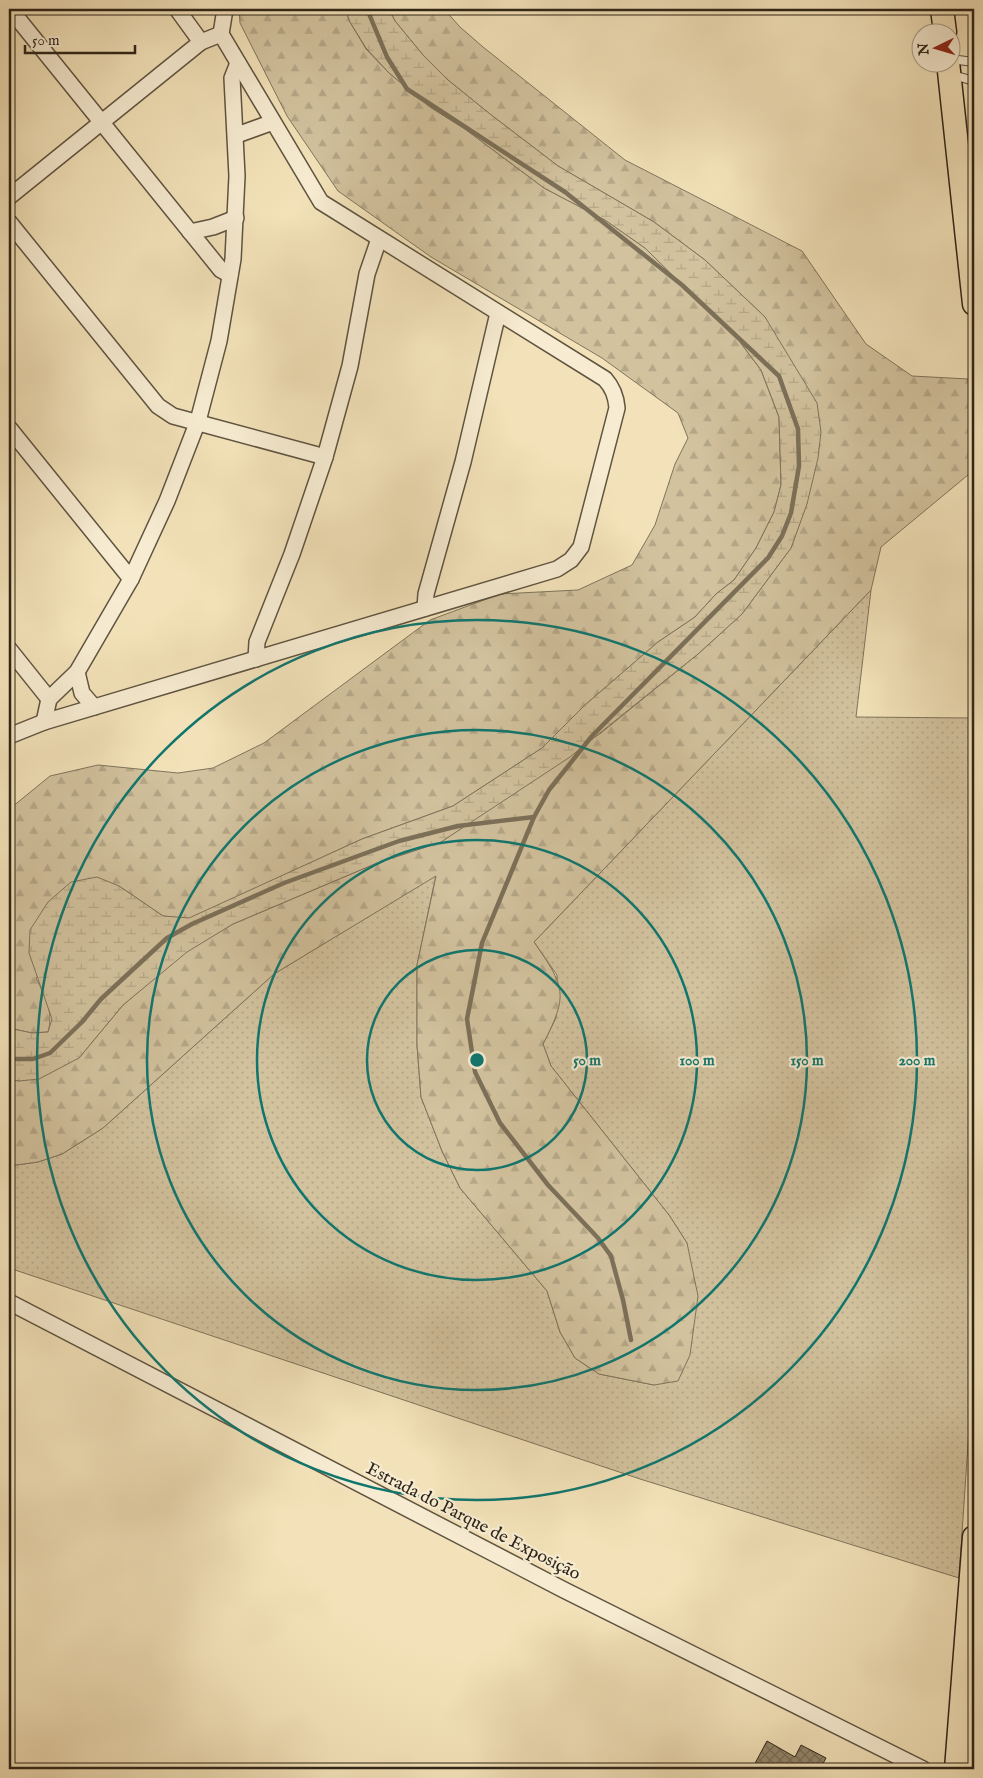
<svg xmlns="http://www.w3.org/2000/svg" width="983" height="1778" font-family="'IM FELL English',serif">
  <style>
    .grass { fill: url(#grass-dots); stroke: #80745c }
    .forest { fill: url(#forest-firs); stroke: #80745c }
    .wetland { fill: url(#wetland-marsh); stroke: #80745c }
    .lines { fill: none; stroke-linecap: round; stroke-linejoin: round }
    .stream { stroke: #7c7059; stroke-width: 4.5 }
    .building { fill: url(#building-cross-hatch); stroke: #2e2519 }
    .lane-casing { stroke: #5f5441; stroke-width: 10 }
    .street-casing { stroke: #5f5441; stroke-width: 18 }
    .primary-casing { stroke: #2e2519; stroke-width: 25 }
    .lane { stroke: #f7ecd2; stroke-width: 8 }
    .street { stroke: #f7ecd2; stroke-width: 15 }
    .primary { stroke: #f3e2b9; stroke-width: 22 }
    .ring { fill: none; stroke: #0f766e; stroke-width: 2.5 }
    .labels { text-anchor: middle; dominant-baseline: central; stroke-width: 4.5; stroke-linejoin: round; paint-order: stroke }
    .street-label { font-size: 18px; fill: #2e2519; stroke: #f7ecd2 }
    .centre { fill: #0f766e; stroke: #f7ecd2; stroke-width: 2.5 }
    .ring-label { font-size: 15px; text-anchor: middle; font-weight: bold; fill: #0f766e; stroke: #f7ecd2; stroke-width: 4.5; stroke-linejoin: round; paint-order: stroke }
  </style>
  <defs>
    <pattern id="grass-dots" width="8" height="8" patternUnits="userSpaceOnUse" patternTransform="scale(1.25)"><rect width="8" height="8" fill="#d2c29e"/><path d="M2 2h.1M6 6h.1" fill="none" stroke="#b5a788" stroke-width="1.8" stroke-linecap="round"/></pattern>
    <pattern id="forest-firs" width="22" height="20" patternUnits="userSpaceOnUse" patternTransform="scale(1.25)"><rect width="22" height="20" fill="#d2c29e"/><path d="M5 1l3.5 6h-7zM16 11l3.5 6h-7z" fill="#b5a788"/></pattern>
    <pattern id="wetland-marsh" width="20" height="14" patternUnits="userSpaceOnUse" patternTransform="scale(1.25)"><rect width="20" height="14" fill="#d2c29e"/><path d="M1 5h8M5 5V1M11 12h8M15 12V8" fill="none" stroke="#b5a788"/></pattern>
    <pattern id="building-cross-hatch" width="8" height="8" patternUnits="userSpaceOnUse" patternTransform="scale(1.25)"><rect width="8" height="8" fill="#94876c"/><path d="M0 0l8 8M0 8l8-8" fill="none" stroke="#796e58"/></pattern>
  </defs>
  <rect width="100%" height="100%" fill="#f3e2b9"/>
  <filter id="stains"><feTurbulence type="fractalNoise" baseFrequency=".004" numOctaves="4"/><feColorMatrix values="0 0 0 0 .2 0 0 0 0 .09 0 0 0 0 .02 0 0 0 .5 -.17"/></filter>
  <radialGradient id="worn" r=".72"><stop offset=".6" stop-color="#630" stop-opacity="0"/><stop offset="1" stop-color="#630" stop-opacity=".3"/></radialGradient>
  <path class="grass" d="M871,590L856,717L974,718V1355L959,1578L640,1479L9,1268V1166L38,1162L62,1154L103,1128L274,974L436,875L417,965V1045L421,1097L442,1151L460,1188L547,1291L560,1332L575,1358L599,1374L654,1385L687,1243L669,1215L551,1066L543,1044L556,1018L557,975L534,942Z"/>
  <g class="forest">
    <path d="M239,9H345L350,22L366,49L389,73L430,107L465,129L544,188L605,220L645,248L740,342L761,370L779,417L781,485L774,512L756,548L734,580L716,594L695,617L658,642L585,705L542,748L453,806L362,839L189,919L163,916L119,886L36,978C45,996 54,1012 48,1032L32,1033L9,1028V810L12,807L50,776L98,765L178,773L213,768L264,743L430,620L500,594L578,590L632,565L655,525L675,464L688,438L678,413L602,358L431,257L338,191L287,116L240,23Z"/>
    <path d="M389,9H444L460,27L483,47L625,160L802,251L866,344L912,376L968,379L974,437V470L881,547L871,590L534,942C565,987 569,994 543,1044L551,1066L669,1215L687,1243L698,1296L690,1355L678,1381L654,1385L599,1374L575,1358L560,1332L547,1291L460,1188L442,1151L421,1097L417,1045V965L436,876L274,974L103,1128L62,1154L38,1162L9,1166V1079L19,1081L79,1058L123,1005L187,951L233,924L377,863L441,842L601,733L698,654L742,614L791,548L807,503L765,317L705,260L654,222L558,166L490,114L448,80L423,55L395,21Z"/>
  </g>
  <path class="wetland" d="M345,9H389L395,21L423,55L448,80L490,114L558,166L654,222L705,260L765,317L817,403L821,432L818,458L807,504L791,548L742,614L698,654L570,757L441,842L377,863L233,924L187,952L123,1005L79,1058L39,1079L19,1081L9,1079V1028L32,1033L48,1032L52,1019L29,953L30,930L48,902L71,882L97,877L119,886L163,916L189,918L362,839L453,806L542,748L585,705L658,642L695,617L716,594L734,580L756,548L774,512L781,485L779,417L761,370L740,342L645,248L605,220L544,188L465,129L430,107L389,73L366,48L350,22Z"/>
  <g class="lines">
    <g class="stream">
      <path d="M367,9L387,57L407,89L565,192L682,285L779,376L798,429L799,466L791,513L782,536L768,558L592,736L549,790L534,817L482,943L467,1019L475,1072L500,1123L548,1185L598,1238L611,1256L623,1300L631,1340"/>
      <path d="M9,1059H33L50,1053L82,1022L101,999L167,938L192,924L284,883L399,841L458,826L534,817"/>
    </g>
  </g>
  <path class="building" d="M767,1741L795,1757L801,1745L826,1758L820,1769H752Z"/>
  <g class="lines">
    <g class="lane-casing">
      <g id="lane">
        <path d="M950,59L974,62"/>
        <path d="M953,75L974,81"/>
        <path d="M967,1713L974,1729"/>
        <path d="M959,1761L974,1762"/>
      </g>
    </g>
    <g class="street-casing">
      <g id="street">
        <path d="M10,9L221,270L230,275"/>
        <path d="M177,9L201,42"/>
        <path d="M237,135L273,122"/>
        <path d="M9,197L201,42L221,34"/>
        <path d="M9,222L158,406L173,416L325,457"/>
        <path d="M190,232L213,227L236,218"/>
        <path d="M9,428L131,579"/>
        <path d="M425,608L426,594L463,462L498,313"/>
        <path d="M9,649L49,699"/>
        <path d="M256,659L257,642L292,554L325,457L350,366L367,274L379,239"/>
        <path d="M77,672L82,693L94,707"/>
        <path d="M44,722L49,699L77,672L131,579L167,501L198,421L219,341L233,259L237,176L232,78L238,63"/>
        <path d="M9,736L44,722L557,569L571,560L581,547L617,408C616,396 613,388 605,379L321,202L221,34L225,9"/>
        <path d="M9,1302L564,1590L923,1769"/>
      </g>
    </g>
    <g class="primary-casing">
      <g id="primary">
        <path d="M942,9L945,32"/>
        <path d="M948,62L974,304"/>
        <path d="M956,1769L974,1537"/>
      </g>
    </g>
    <use href="#lane" class="lane"/>
    <use href="#street" class="street"/>
    <use href="#primary" class="primary"/>
  </g>
  <g class="ring">
    <circle cx="477" cy="1060" r="110"/>
    <circle cx="477" cy="1060" r="220"/>
    <circle cx="477" cy="1060" r="330"/>
    <circle cx="477" cy="1060" r="440"/>
  </g>
  <g class="labels">
    <g class="street-label">
      <text transform="translate(473 1522) rotate(27)">Estrada do Parque de Exposição</text>
    </g>
  </g>
  <circle cx="477" cy="1060" r="8" class="centre"/>
  <g class="ring-label">
    <text x="587" y="1065">50 m</text>
    <text x="697" y="1065">100 m</text>
    <text x="807" y="1065">150 m</text>
    <text x="917" y="1065">200 m</text>
  </g>
  <rect width="983" height="1778" fill="none" stroke="#f3e2b9" stroke-width="30"/>
  <rect x="10" y="10" width="963" height="1758" fill="none" stroke="#2e2519" stroke-width="2.5"/>
  <rect x="15" y="15" width="953" height="1748" fill="none" stroke="#2e2519"/>
  <g transform="translate(936 48) rotate(265)"><circle r="24" fill="#f7ecd2" stroke="#a79c88"/>
  <path d="M0-4L9 19L0 12L-9 19Z" fill="#8f2418"/>
  <text y="-8" font-size="14" font-weight="bold" text-anchor="middle" fill="#2e2519">N</text>
  </g>
  <path d="M25 45v8h110v-8" fill="none" stroke="#2e2519" stroke-width="2.5"/>
  <text x="32" y="45" font-size="15" fill="#2e2519" stroke="#f7ecd2" stroke-width="4" paint-order="stroke">50 m</text>
  <rect width="100%" height="100%" filter="url(#stains)"/>
  <rect width="100%" height="100%" fill="url(#worn)"/>
</svg>
